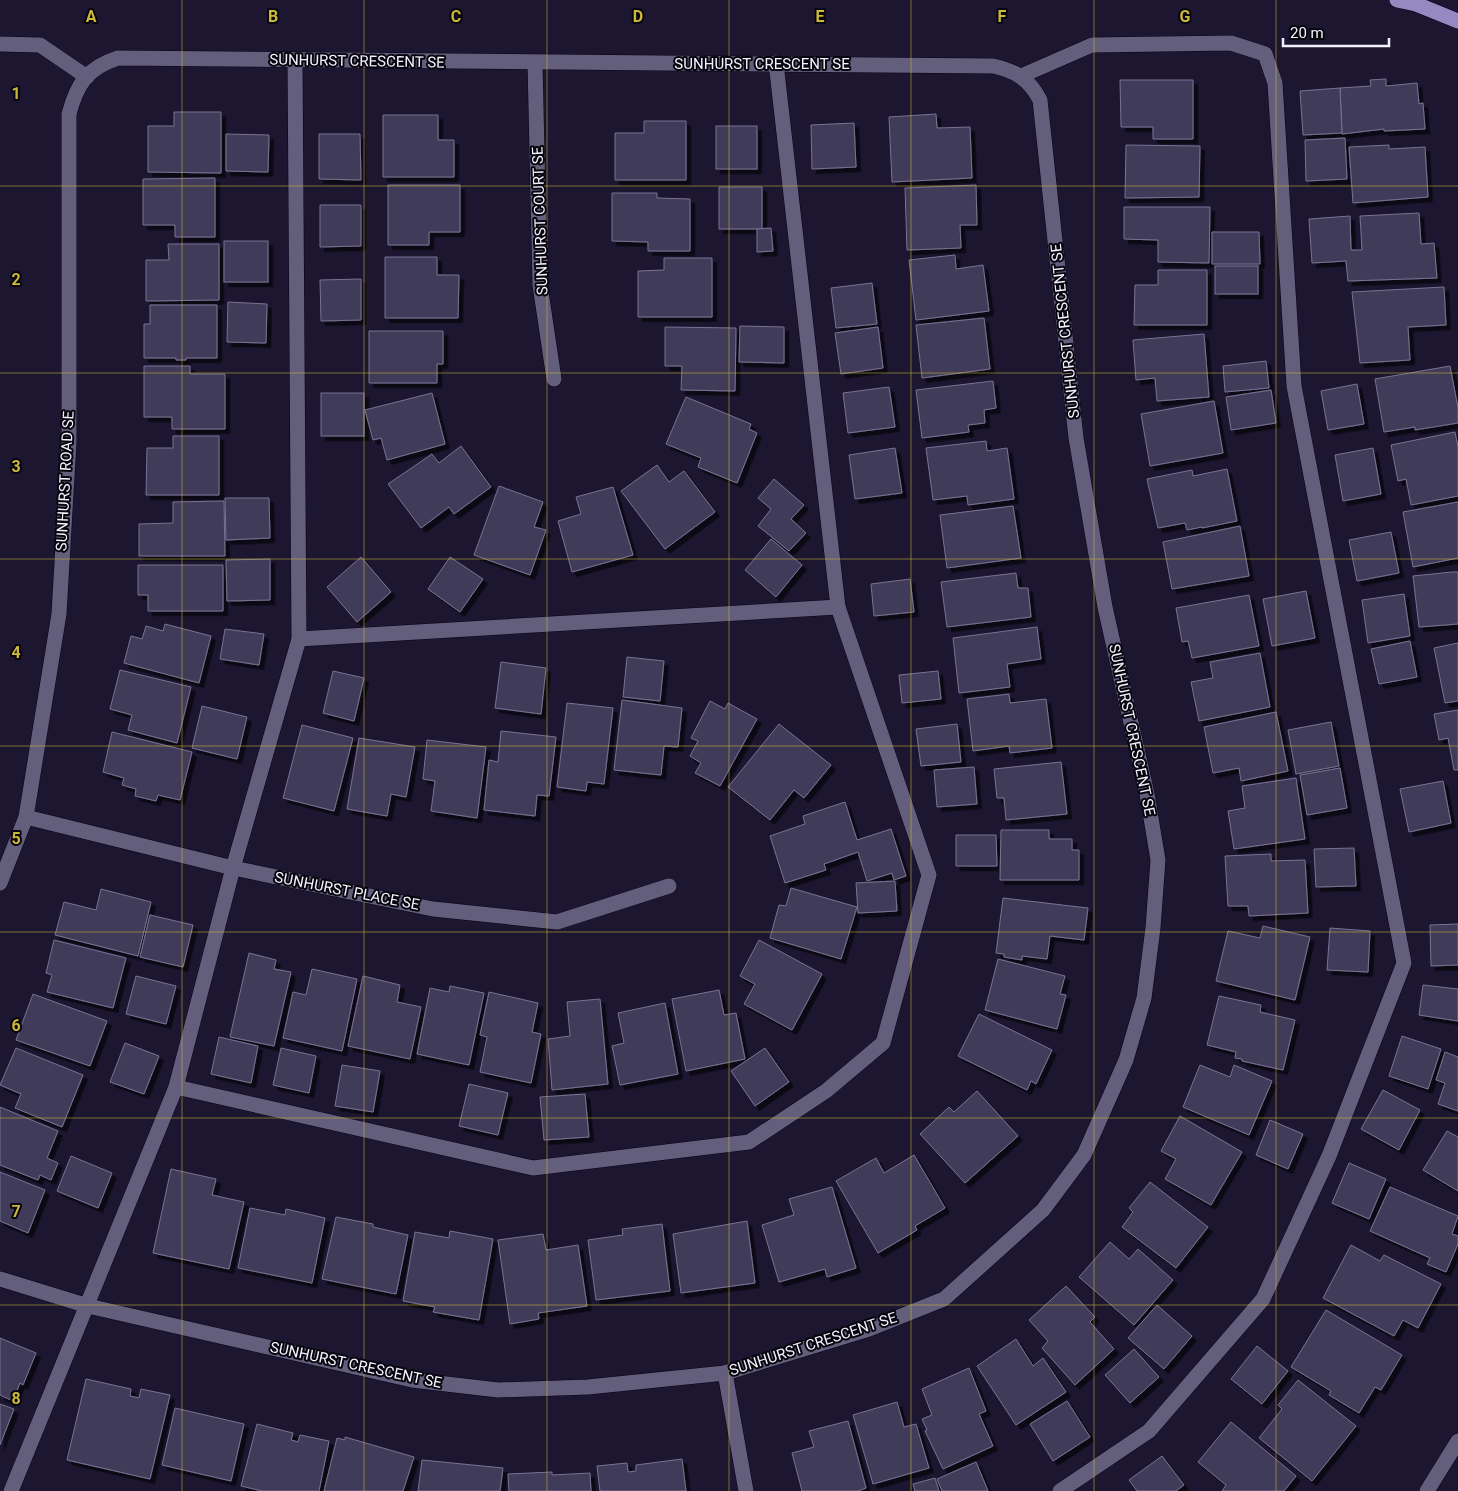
<svg xmlns="http://www.w3.org/2000/svg" width="1458" height="1491" font-family="Roboto,sans-serif">
  <style>
    .building { fill: #413b58; stroke: #797393; filter: url(#shadow) }
    .lines { fill: none; stroke-linecap: round; stroke-linejoin: round }
    .minor-casing { stroke: #070317; stroke-width: 16 }
    .major-casing { stroke: #070317; stroke-width: 16 }
    .minor { stroke: #645e7d; stroke-width: 15 }
    .major { stroke: #9589c1; stroke-width: 15 }
    .grid { fill: none; stroke: #ccb939; stroke-width: 1; stroke-opacity: 0.55 }
    .labels { text-anchor: middle; dominant-baseline: central; stroke-width: 4; stroke-linejoin: round; paint-order: stroke }
    .street-label { font-size: 15px; fill: #f3f2fd; stroke: #07050e }
    .grid-label { font-size: 16px; text-anchor: middle; font-weight: bold; fill: #ccb939; stroke: #07050e; stroke-width: 4; stroke-linejoin: round; paint-order: stroke }
  </style>
  <defs>
    <filter id="shadow"><feDropShadow dx="4.5" dy="4.5" stdDeviation="0" flood-color="#0009"/></filter>
  </defs>
  <rect width="100%" height="100%" fill="#1c1630"/>
  <g class="building">
    <path d="M1386,79V86L1417,83L1419,104L1423,103L1425,129L1384,131V129L1342,134L1340,88L1371,86L1370,80Z"/>
    <path d="M1120,80H1193V139H1153V127H1121Z"/>
    <path d="M1340,88L1342,133L1303,135L1300,91Z"/>
    <path d="M174,112H221V173L148,172V126H174Z"/>
    <path d="M936,114L937,128L970,127L972,178L892,182L889,117Z"/>
    <path d="M383,115H438V140H454V177H383Z"/>
    <path d="M644,121H686V180H615V133H644Z"/>
    <path d="M854,123L856,167L812,169L811,125Z"/>
    <rect x="716" y="126" width="41" height="43"/>
    <path d="M226,134L269,135L268,172L226,171Z"/>
    <path d="M319,134H360L361,180L319,179Z"/>
    <path d="M1345,138L1347,179L1306,181L1305,140Z"/>
    <path d="M1126,145L1200,146L1199,197L1125,198Z"/>
    <path d="M1389,145V149L1425,147L1428,197L1353,203L1349,147Z"/>
    <path d="M215,178V237H175V225H143V179Z"/>
    <path d="M388,185H460V232H429V245H388Z"/>
    <path d="M976,185L977,225H960L961,248L907,250L905,188Z"/>
    <rect x="719" y="187" width="43" height="42"/>
    <path d="M612,193H657V198L690,199V251H648V242L612,241Z"/>
    <path d="M320,205H361V246L320,247Z"/>
    <path d="M1124,207H1210L1209,263L1158,262V240L1124,239Z"/>
    <path d="M1419,213L1421,244L1434,243L1437,278L1348,281L1346,261L1312,263L1309,219L1350,216L1351,250H1362L1360,216Z"/>
    <path d="M771,228L773,251L757,252V229Z"/>
    <path d="M1212,232H1259L1260,264H1212Z"/>
    <rect x="224" y="241" width="44" height="41"/>
    <path d="M168,244H219V300L146,301V260H169Z"/>
    <path d="M955,255L956,269L983,265L989,311L916,320L909,260Z"/>
    <path d="M385,257H437V275H459L458,318H385Z"/>
    <path d="M664,258H712V317H638V271L664,270Z"/>
    <rect x="1215" y="266" width="43" height="28"/>
    <path d="M1158,270H1207V325H1134L1135,285H1158Z"/>
    <path d="M361,279V320L321,321L320,280Z"/>
    <path d="M872,283L877,324L836,328L831,288Z"/>
    <path d="M1444,287L1446,325L1408,327L1410,360L1360,363L1352,292Z"/>
    <path d="M228,302L267,304L266,343L227,342Z"/>
    <path d="M150,305H217V358H186V360H176V358H144V324H150Z"/>
    <path d="M984,318L990,369L922,378L916,325Z"/>
    <path d="M740,326L784,327V363L739,362Z"/>
    <path d="M665,327L736,328L735,391L681,390L682,366H665Z"/>
    <path d="M878,327L883,368L841,374L835,333Z"/>
    <path d="M369,331H443V364H437V383H369Z"/>
    <path d="M1204,334L1209,397L1157,401L1155,378L1136,380L1133,340Z"/>
    <path d="M1266,361L1269,388L1225,392L1223,366Z"/>
    <path d="M144,366H190V374H225V429H172V417H144Z"/>
    <path d="M1450,366L1458,408V423L1415,430V427L1384,432L1375,379Z"/>
    <path d="M993,381L996,408L984,410L985,423L968,425L969,432L922,438L916,390Z"/>
    <path d="M1357,384L1364,424L1328,430L1321,391Z"/>
    <path d="M889,387L895,427L848,433L843,393Z"/>
    <path d="M1271,390L1276,423L1231,430L1226,397Z"/>
    <rect x="321" y="393" width="43" height="43"/>
    <path d="M432,393L445,444L387,460L381,438L373,440L365,410Z"/>
    <path d="M686,397L751,424L749,429L757,433L737,483L698,467L701,458L666,444Z"/>
    <path d="M1214,401L1223,453L1150,466L1141,414Z"/>
    <path d="M1455,432L1458,447V496L1411,505L1406,479L1398,481L1391,445Z"/>
    <path d="M173,436H219V495H146L147,448H173Z"/>
    <path d="M986,441L987,451L1007,448L1014,499L968,505L967,496L933,500L926,448Z"/>
    <path d="M461,446L491,487L454,514L449,507L421,528L388,484L432,454L439,463Z"/>
    <path d="M895,448L902,493L855,499L849,455Z"/>
    <path d="M1373,448L1381,494L1343,501L1335,455Z"/>
    <path d="M657,465L669,482L684,471L715,512L665,549L621,491Z"/>
    <path d="M1227,469L1237,521L1202,528V527L1187,530L1185,523L1158,528L1147,479L1192,470L1193,476Z"/>
    <path d="M774,479L804,505L791,519L806,533L789,551L758,526L771,509L758,498Z"/>
    <path d="M499,486L543,502L534,527L546,530L530,575L474,555Z"/>
    <path d="M613,487L633,555L572,572L558,521L581,514L576,497Z"/>
    <path d="M225,498H269L270,538L226,540Z"/>
    <path d="M224,501L225,556H139V524L173,523V502Z"/>
    <path d="M1458,502V558L1413,567L1403,512Z"/>
    <path d="M1013,506L1021,558L947,568L940,515Z"/>
    <path d="M1240,526L1249,576L1172,589L1163,542Z"/>
    <path d="M1391,532L1399,573L1357,581L1349,540Z"/>
    <path d="M771,539L802,565L776,597L745,570Z"/>
    <path d="M361,557L391,592L357,622L327,587Z"/>
    <path d="M450,557L483,579L460,612L428,589Z"/>
    <path d="M270,559V600L227,601L226,560Z"/>
    <path d="M138,565H223V611H148V595H138Z"/>
    <path d="M1452,572H1458V624L1419,627L1413,576Z"/>
    <path d="M1016,573L1018,588H1028L1031,617L947,627L941,582Z"/>
    <path d="M910,579L914,612L874,616L871,584Z"/>
    <path d="M1306,591L1315,638L1272,646L1263,599Z"/>
    <path d="M1404,594L1410,636L1368,643L1362,600Z"/>
    <path d="M1249,595L1259,646L1192,658L1188,641L1182,642L1176,608Z"/>
    <path d="M165,624L211,636L199,683L124,663L131,636L142,639L146,626L163,631Z"/>
    <path d="M1037,627L1041,659L1007,664L1010,687L959,693L953,638Z"/>
    <path d="M225,629L264,634L259,665L220,659Z"/>
    <path d="M1410,641L1417,677L1379,684L1371,649Z"/>
    <path d="M1458,643V701L1445,703L1434,648Z"/>
    <path d="M1260,653L1270,707L1199,721L1191,682L1213,678L1210,662Z"/>
    <path d="M627,657L664,661L660,701L623,697Z"/>
    <path d="M501,662L546,668L541,714L495,708Z"/>
    <path d="M120,670L191,687L177,743L128,730L132,715L110,709Z"/>
    <path d="M333,671L364,678L354,721L323,713Z"/>
    <path d="M938,671L941,699L902,703L899,675Z"/>
    <path d="M1009,694L1010,703L1046,699L1052,748L1010,753L1009,746L973,751L967,699Z"/>
    <path d="M622,700L682,708L678,747L664,746L661,775L614,770Z"/>
    <path d="M710,701L725,709L728,703L757,719L720,786L695,773L701,763L690,756L698,741L691,738Z"/>
    <path d="M567,703L613,708L604,784L587,782L586,791L557,787Z"/>
    <path d="M202,706L247,717L237,759L192,748Z"/>
    <path d="M1458,710V770H1454L1448,738L1439,740L1434,714Z"/>
    <path d="M1276,712L1288,771L1241,781L1239,768L1213,773L1204,727Z"/>
    <path d="M1331,722L1339,766L1296,774L1288,730Z"/>
    <path d="M779,724L831,765L804,798L794,790L770,820L728,787Z"/>
    <path d="M957,724L961,762L921,766L916,729Z"/>
    <path d="M302,725L353,738L334,811L283,798Z"/>
    <path d="M501,731L556,737L549,796L537,795L535,816L484,810L489,760L498,762Z"/>
    <path d="M112,732L192,752L180,800L158,795L156,801L135,796L136,789L122,785L124,778L103,772Z"/>
    <path d="M359,738L415,747L406,797L391,794L387,816L347,809Z"/>
    <path d="M427,740L486,747L477,818L431,811L435,781L423,779Z"/>
    <path d="M1061,762L1067,814L1006,820L1004,798H997L994,769Z"/>
    <path d="M974,767L977,804L937,807L934,770Z"/>
    <path d="M1340,768L1347,808L1307,815L1300,775Z"/>
    <path d="M1296,778L1305,839L1234,849L1228,811L1245,808L1242,786Z"/>
    <path d="M1443,781L1451,823L1409,832L1400,789Z"/>
    <path d="M845,802L857,840L891,829L906,876L894,880L892,873L867,881L858,852L824,864L826,870L785,883L770,836L805,824L803,816Z"/>
    <path d="M1001,830H1049V839H1072V850H1079V880H1000Z"/>
    <path d="M956,835H996L997,866H956Z"/>
    <path d="M1354,848L1356,886L1316,887L1314,849Z"/>
    <path d="M1271,854V861L1305,860L1308,913L1249,916L1248,906H1228L1225,856Z"/>
    <path d="M895,881L897,911L858,913L856,883Z"/>
    <path d="M791,888L857,907L841,959L770,938L779,905L786,906Z"/>
    <path d="M101,889L151,902L138,956L55,935L64,902L96,910Z"/>
    <path d="M1003,898L1088,908L1084,940L1050,936L1047,959L1022,956V960L1004,957V954L996,953Z"/>
    <path d="M150,915L193,925L183,967L140,957Z"/>
    <path d="M1458,924V965L1431,966L1430,925Z"/>
    <path d="M1263,926L1310,937L1295,1000L1216,981L1228,931L1260,938Z"/>
    <path d="M1330,928L1370,931L1368,972L1327,970Z"/>
    <path d="M54,940L126,958L113,1008L47,992L52,975L46,973Z"/>
    <path d="M759,940L822,974L792,1030L744,1004L755,984L740,976Z"/>
    <path d="M249,953L276,960L274,969L291,972L274,1046L230,1037Z"/>
    <path d="M998,959L1065,976L1060,994L1066,995L1057,1029L985,1010Z"/>
    <path d="M312,969L357,979L342,1051L283,1038L293,992L306,995Z"/>
    <path d="M136,976L176,986L166,1024L126,1014Z"/>
    <path d="M363,976L400,985L397,1002L421,1007L410,1059L348,1046Z"/>
    <path d="M1423,985L1458,989V1021L1419,1015Z"/>
    <path d="M450,986L484,993L469,1065L417,1054L430,988L449,992Z"/>
    <path d="M719,990L724,1015L736,1013L745,1059L686,1071L672,999Z"/>
    <path d="M489,992L538,1003L532,1032L541,1034L531,1083L480,1072L487,1037L480,1035Z"/>
    <path d="M33,994L107,1021L90,1066L16,1040Z"/>
    <path d="M1219,996L1261,1005L1260,1012L1295,1020L1283,1070L1242,1061V1059L1235,1058L1236,1052L1207,1045Z"/>
    <path d="M600,999L608,1084L552,1090L548,1039L570,1036L567,1002Z"/>
    <path d="M665,1003L678,1074L620,1085L612,1046L624,1043L618,1013Z"/>
    <path d="M979,1014L1052,1050L1036,1084L1031,1081L1027,1090L958,1056Z"/>
    <path d="M1402,1036L1441,1049L1428,1089L1389,1076Z"/>
    <path d="M219,1037L258,1046L251,1083L211,1074Z"/>
    <path d="M125,1043L159,1056L144,1094L110,1082Z"/>
    <path d="M16,1048L83,1075L62,1127L15,1108L21,1094L0,1085Z"/>
    <path d="M281,1048L316,1056L309,1093L273,1085Z"/>
    <path d="M765,1048L789,1082L755,1106L731,1071Z"/>
    <path d="M1445,1052L1458,1057V1111L1438,1104L1445,1083L1436,1080Z"/>
    <path d="M342,1065L380,1071L373,1112L335,1106Z"/>
    <path d="M1200,1065L1230,1077L1234,1065L1272,1081L1249,1135L1183,1107Z"/>
    <path d="M469,1084L508,1093L498,1135L459,1126Z"/>
    <path d="M1383,1090L1420,1110L1399,1150L1361,1129Z"/>
    <path d="M977,1091L1018,1136L965,1183L920,1134L949,1107L954,1112Z"/>
    <path d="M585,1094L589,1137L544,1140L540,1097Z"/>
    <path d="M0,1107L58,1131L47,1158L58,1163L51,1180L40,1175L38,1180L0,1165Z"/>
    <path d="M1180,1116L1242,1152L1211,1205L1165,1179L1176,1159L1161,1151Z"/>
    <path d="M1270,1120L1303,1134L1288,1169L1256,1155Z"/>
    <path d="M1447,1131L1458,1137V1191L1423,1170Z"/>
    <path d="M914,1155L945,1208L915,1226L917,1230L878,1253L836,1181L876,1158L884,1173Z"/>
    <path d="M71,1156L112,1173L98,1208L57,1191Z"/>
    <path d="M1349,1163L1386,1179L1369,1219L1332,1203Z"/>
    <path d="M171,1169L216,1179L212,1195L244,1202L229,1269L153,1253Z"/>
    <path d="M0,1172L45,1190L28,1233L0,1221Z"/>
    <path d="M1150,1182L1208,1227L1176,1268L1122,1227L1133,1212L1129,1208Z"/>
    <path d="M832,1187L856,1268L827,1277L825,1269L779,1282L762,1225L794,1215L789,1199Z"/>
    <path d="M1390,1187L1458,1216L1452,1234L1458,1236V1244L1446,1272L1427,1264L1430,1258L1370,1231Z"/>
    <path d="M250,1208L285,1215L286,1209L325,1218L312,1283L238,1268Z"/>
    <path d="M336,1217L373,1224V1227L408,1235L396,1294L322,1279Z"/>
    <path d="M747,1221L755,1283L681,1293L673,1234Z"/>
    <path d="M662,1224L670,1291L596,1300L588,1240L623,1235L622,1229Z"/>
    <path d="M450,1231L493,1239L479,1320L433,1312L435,1307L403,1301L415,1232L449,1238Z"/>
    <path d="M543,1234L546,1250L578,1245L587,1306L538,1313L539,1319L510,1324L498,1240Z"/>
    <path d="M1110,1242L1129,1259L1138,1249L1173,1280L1134,1325L1079,1277Z"/>
    <path d="M1351,1245L1380,1261L1384,1255L1441,1284L1418,1328L1403,1320L1394,1336L1323,1298Z"/>
    <path d="M1066,1286L1095,1317L1090,1322L1114,1349L1075,1385L1042,1348L1048,1341L1029,1320Z"/>
    <path d="M1157,1305L1192,1336L1164,1369L1128,1338Z"/>
    <path d="M1326,1310L1402,1355L1381,1390L1375,1387L1359,1413L1329,1395L1331,1391L1291,1367Z"/>
    <path d="M0,1338L36,1353L23,1385L20,1383L13,1401L0,1395Z"/>
    <path d="M1016,1339L1033,1366L1043,1358L1066,1392L1016,1425L977,1366Z"/>
    <path d="M1257,1346L1288,1371L1262,1404L1231,1379Z"/>
    <path d="M1134,1349L1159,1377L1130,1403L1105,1375Z"/>
    <path d="M969,1368L986,1411L979,1414L993,1446L943,1469L925,1431L927,1430L922,1419L932,1415L922,1389Z"/>
    <path d="M86,1379L131,1389L130,1396L139,1398L141,1389L170,1395L150,1479L67,1460Z"/>
    <path d="M1298,1380L1356,1426L1312,1481L1259,1438L1282,1409L1278,1405Z"/>
    <path d="M1067,1401L1090,1437L1053,1461L1030,1424Z"/>
    <path d="M897,1402L904,1427L916,1424L929,1468L873,1484L853,1415Z"/>
    <path d="M0,1404L14,1409L0,1445Z"/>
    <path d="M175,1408L244,1424L231,1481L162,1465Z"/>
    <path d="M848,1421L866,1488L858,1491H802L792,1453L814,1447L809,1431Z"/>
    <path d="M1231,1422L1296,1476L1284,1491H1222L1226,1485L1198,1462Z"/>
    <path d="M257,1424L293,1433L291,1440L298,1442L300,1435L329,1441L319,1491H262L241,1486Z"/>
    <path d="M345,1437L414,1457L403,1491H324L337,1438L345,1440Z"/>
    <path d="M1162,1456L1184,1485L1176,1491H1137L1129,1480Z"/>
    <path d="M682,1459L686,1491H600L597,1466L627,1463L628,1472L636,1471V1465Z"/>
    <path d="M422,1460L503,1468L500,1491H418Z"/>
    <path d="M976,1462L988,1491H942L937,1479Z"/>
    <path d="M552,1472V1475L590,1473L591,1491H509L508,1474Z"/>
    <path d="M935,1478L939,1491H915L913,1484Z"/>
  </g>
  <g class="lines">
    <g class="minor-casing">
      <g id="minor">
        <path d="M0,44L40,45L87,77"/>
        <path d="M295,60L299,639L233,868L176,1087L533,1168L749,1142L826,1091L883,1043L929,875L838,607L776,63"/>
        <path d="M535,63L540,285L554,379"/>
        <path d="M1021,76L1092,45L1231,43L1265,54L1275,83L1294,386L1404,963L1329,1156L1263,1299L1149,1431L1060,1491"/>
        <path d="M299,639L838,607"/>
        <path d="M26,817L233,868L433,909L557,922L669,886"/>
        <path d="M0,883L26,817L59,614L69,442V114C77,84 87,68 118,58L993,66C1016,71 1029,79 1040,100L1076,438L1105,607L1147,794L1158,860L1153,928L1144,998L1126,1060L1084,1155L1043,1210L944,1299L869,1329L725,1373L588,1387L498,1390L412,1380L88,1306L0,1279"/>
        <path d="M725,1373L746,1491"/>
        <path d="M11,1491L176,1087"/>
        <path d="M1427,1491L1458,1441"/>
      </g>
    </g>
    <g class="major-casing">
      <path id="major" d="M1397,0L1416,4L1458,21"/>
    </g>
    <use href="#minor" class="minor"/>
    <use href="#major" class="major"/>
  </g>
  <path class="grid" d="M182,0V1491M364,0V1491M547,0V1491M729,0V1491M911,0V1491M1094,0V1491M1276,0V1491M0,186H1458M0,373H1458M0,559H1458M0,746H1458M0,932H1458M0,1118H1458M0,1305H1458"/>
  <g class="labels">
    <g class="street-label">
      <text transform="translate(357 61) rotate(1)">SUNHURST CRESCENT SE</text>
      <text x="762" y="64">SUNHURST CRESCENT SE</text>
      <text transform="translate(540 221) rotate(-92)">SUNHURST COURT SE</text>
      <text transform="translate(1065 331) rotate(-96)">SUNHURST CRESCENT SE</text>
      <text transform="translate(65 481) rotate(-87)">SUNHURST ROAD SE</text>
      <text transform="translate(1132 730) rotate(78)">SUNHURST CRESCENT SE</text>
      <text transform="translate(347 891) rotate(11)">SUNHURST PLACE SE</text>
      <text transform="translate(813 1344) rotate(-18)">SUNHURST CRESCENT SE</text>
      <text transform="translate(356 1365) rotate(12)">SUNHURST CRESCENT SE</text>
    </g>
  </g>
  <g class="grid-label">
    <text x="91" y="22">A</text>
    <text x="273" y="22">B</text>
    <text x="456" y="22">C</text>
    <text x="638" y="22">D</text>
    <text x="820" y="22">E</text>
    <text x="1002" y="22">F</text>
    <text x="1185" y="22">G</text>
    <text x="16" y="99">1</text>
    <text x="16" y="285">2</text>
    <text x="16" y="472">3</text>
    <text x="16" y="658">4</text>
    <text x="16" y="844">5</text>
    <text x="16" y="1031">6</text>
    <text x="16" y="1217">7</text>
    <text x="16" y="1404">8</text>
  </g>
  <path d="M1283 38v8h106v-8" fill="none" stroke="#f3f2fd" stroke-width="2.5"/>
  <text x="1290" y="38" font-size="15" fill="#f3f2fd" stroke="#07050e" stroke-width="4" paint-order="stroke">20 m</text>
</svg>
